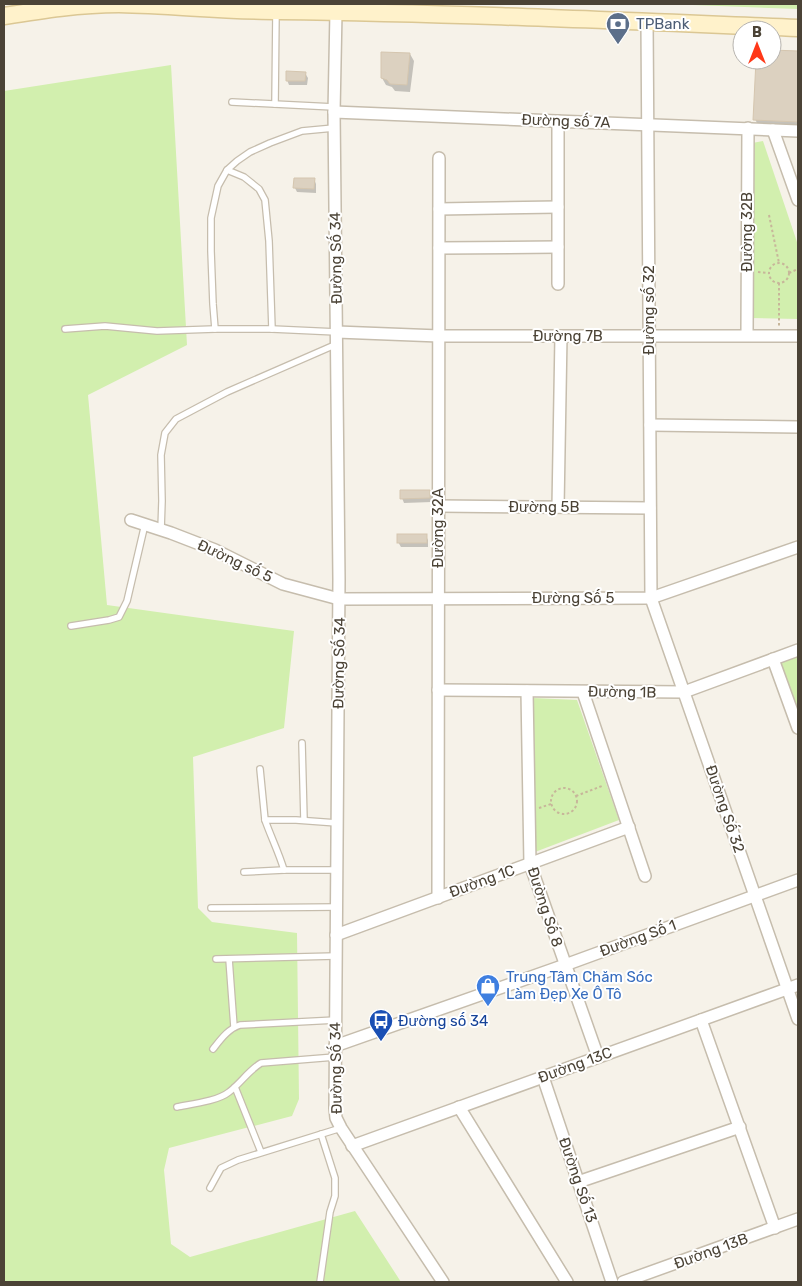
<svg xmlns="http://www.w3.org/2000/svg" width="802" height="1286" font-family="Rubik,sans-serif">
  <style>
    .green { fill: #d2efae }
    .shadow { fill: #0003 }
    .building { fill: #dcd1c0; stroke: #d5c6af }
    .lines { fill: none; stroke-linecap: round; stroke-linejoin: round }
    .service-casing { stroke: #c6bdad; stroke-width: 8 }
    .minor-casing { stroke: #c6bdad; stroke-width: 14 }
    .secondary-casing { stroke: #dbc794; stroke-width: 19 }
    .path { stroke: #c7b69a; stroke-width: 2; stroke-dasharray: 2.5 2.5; stroke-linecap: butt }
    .service { stroke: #fff; stroke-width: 5.5 }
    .minor { stroke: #fff; stroke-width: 11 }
    .secondary { stroke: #fff2cb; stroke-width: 16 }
    .labels { text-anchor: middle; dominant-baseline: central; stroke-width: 4; stroke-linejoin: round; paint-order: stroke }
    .service-label { font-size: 15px; fill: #4e5e75; stroke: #fff; text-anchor: start }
    .street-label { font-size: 15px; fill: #4b4336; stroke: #fff }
    .shop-label { font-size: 15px; fill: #366cbe; stroke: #fff; text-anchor: start }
    .transit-label { font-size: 15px; fill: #164399; stroke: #fff; text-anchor: start }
  </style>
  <rect width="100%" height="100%" fill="#f6f2e9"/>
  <g class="green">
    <path d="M667,4H798V9Z"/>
    <path d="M171,65L187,345L88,395L107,605L294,631L284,728L193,757L198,908L212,922L297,933L299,1099L292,1116L169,1148L164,1170L171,1244L190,1257L355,1211L401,1282H4V91Z"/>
    <path d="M763,141L798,245V319L751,318L747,144Z"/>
    <path d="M798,656V711L781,662Z"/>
    <path d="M533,698L577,700L619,820L535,852Z"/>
  </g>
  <g class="shadow">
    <path d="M772,51L798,52V131L760,129L755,119L757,60H772Z"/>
    <path d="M410,54L414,61L410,92L395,91L392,87L386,85L382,78Z"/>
    <path d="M305,73L308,78L307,85H289L287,80Z"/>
    <path d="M295,179H314L316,184V193L297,192L295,188Z"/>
    <path d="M429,491L432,496V502L404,503L402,498Z"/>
    <path d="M426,536L428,540V547H401L398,542Z"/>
  </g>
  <g class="building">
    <path d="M772,50L798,51V122L753,120L756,60H772Z"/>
    <path d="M381,52L410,53L407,85L390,84L387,80L381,78Z"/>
    <path d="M286,71L306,72L305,81H286Z"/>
    <path d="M294,178H315L314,189L293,188Z"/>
    <path d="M400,490H430V498L400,499Z"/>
    <rect x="397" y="534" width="30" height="9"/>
  </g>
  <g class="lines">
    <g class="service-casing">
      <g id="service">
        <path d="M232,102L334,107"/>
        <path d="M275,104L276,12"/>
        <path d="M227,170L244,177L259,189L265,200L269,241L272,329"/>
        <path d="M65,329L105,326L157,331L215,329H272L337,332"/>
        <path d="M215,329L213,304L211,251V218L218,186L227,170L237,161L250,152L270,143L302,131L334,128"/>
        <path d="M161,530L162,501L161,455L165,433L176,419L227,392L337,344"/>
        <path d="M71,626L109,620L119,617L127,601L145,524"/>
        <path d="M302,743L304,820"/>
        <path d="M260,769L265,820H296L337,823"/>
        <path d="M265,820C271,837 279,853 284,870"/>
        <path d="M244,872L284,870H337"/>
        <path d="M211,908L337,907"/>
        <path d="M216,959L336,956"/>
        <path d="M229,959L234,1027"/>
        <path d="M213,1049C221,1039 228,1029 240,1025L336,1020"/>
        <path d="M235,1087L261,1152"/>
        <path d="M177,1107C192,1104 218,1101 229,1092C241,1083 248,1071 261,1063L335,1057"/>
        <path d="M210,1188L221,1168L238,1160L341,1128"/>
        <path d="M320,1282L330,1212L335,1196V1178L321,1134"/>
      </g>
    </g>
    <g class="minor-casing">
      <g id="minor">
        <path d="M336,12L334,112L339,579L335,1108L336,1118L341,1128L443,1282"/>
        <path d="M647,22L651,598L798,1019"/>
        <path d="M334,112L798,131"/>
        <path d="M558,121V284"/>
        <path d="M773,130L798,200"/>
        <path d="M439,209L558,207"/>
        <path d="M439,248L558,247"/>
        <path d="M337,332L439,336H798"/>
        <path d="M747,335L748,128"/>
        <path d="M650,425L798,427"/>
        <path d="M439,506L650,508"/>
        <path d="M558,507L561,336"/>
        <path d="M131,520L171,533L215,550L283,584L339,599L651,598L798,547"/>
        <path d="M773,659L798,728"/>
        <path d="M438,690L684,692L798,650"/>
        <path d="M527,691L530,864L598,1057"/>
        <path d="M583,692L645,876"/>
        <path d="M438,898L439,158"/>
        <path d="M336,935L629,827"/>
        <path d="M701,1020L775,1228"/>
        <path d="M335,1046L565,965L798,880"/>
        <path d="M543,1077L612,1282"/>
        <path d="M459,1107L567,1282"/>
        <path d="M352,1146L798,985"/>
        <path d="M578,1182L740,1127"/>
        <path d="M623,1282L798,1219"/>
      </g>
    </g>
    <g class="secondary-casing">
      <path id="secondary" d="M4,16C42,10 80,4 119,4C172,5 225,11 279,11C452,13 625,21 798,28"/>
    </g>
    <g class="path">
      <path d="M769,215L779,263"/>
      <circle cx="779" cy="273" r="10"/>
      <path d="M758,272L769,273"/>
      <path d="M789,273L798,269"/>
      <path d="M779,283V326"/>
      <circle cx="564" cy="801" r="13"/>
      <path d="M576,796L602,786"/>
      <path d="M539,808L551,804"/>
    </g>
    <use href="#service" class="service"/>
    <use href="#minor" class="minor"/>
    <use href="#secondary" class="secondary"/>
  </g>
  <defs>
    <g id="bank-pin" transform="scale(1.25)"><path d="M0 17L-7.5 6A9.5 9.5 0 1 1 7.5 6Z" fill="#5c6f8a" stroke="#fff"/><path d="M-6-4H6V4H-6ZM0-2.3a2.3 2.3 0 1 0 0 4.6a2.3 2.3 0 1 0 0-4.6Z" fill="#fff"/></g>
    <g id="shop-pin" transform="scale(1.25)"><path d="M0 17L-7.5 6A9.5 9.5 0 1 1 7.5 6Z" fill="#3f7fe0" stroke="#fff"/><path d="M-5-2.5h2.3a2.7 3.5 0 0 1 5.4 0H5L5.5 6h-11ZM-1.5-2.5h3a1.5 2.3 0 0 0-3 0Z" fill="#fff"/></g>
    <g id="bus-pin" transform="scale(1.25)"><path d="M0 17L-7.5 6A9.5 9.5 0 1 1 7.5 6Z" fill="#1a4fb4" stroke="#fff"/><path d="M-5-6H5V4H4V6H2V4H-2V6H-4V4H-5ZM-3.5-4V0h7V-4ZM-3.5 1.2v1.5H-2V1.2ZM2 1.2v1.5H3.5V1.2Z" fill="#fff"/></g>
  </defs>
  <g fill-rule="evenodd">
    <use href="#bank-pin" x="618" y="24"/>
    <use href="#shop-pin" x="488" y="986"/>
    <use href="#bus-pin" x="381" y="1021"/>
  </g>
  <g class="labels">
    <g class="service-label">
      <text x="636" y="24">TPBank</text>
    </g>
    <g class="street-label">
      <text transform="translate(566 121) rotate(2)">Đường số 7A</text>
      <text transform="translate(747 232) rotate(-90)">Đường 32B</text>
      <text transform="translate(336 258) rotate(-91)">Đường Số 34</text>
      <text transform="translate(649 310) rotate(-90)">Đường số 32</text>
      <text x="568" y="336">Đường 7B</text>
      <text x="544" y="507">Đường 5B</text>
      <text transform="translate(438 528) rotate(-90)">Đường 32A</text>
      <text transform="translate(235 561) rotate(25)">Đường số 5</text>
      <text x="573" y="598">Đường Số 5</text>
      <text transform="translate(339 663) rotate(-89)">Đường Số 34</text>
      <text transform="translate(622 692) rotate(1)">Đường 1B</text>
      <text transform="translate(725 809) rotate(71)">Đường Số 32</text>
      <text transform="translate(482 881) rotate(-20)">Đường 1C</text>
      <text transform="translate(545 907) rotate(72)">Đường Số 8</text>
      <text transform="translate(638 938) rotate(-20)">Đường Số 1</text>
      <text transform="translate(575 1065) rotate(-20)">Đường 13C</text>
      <text transform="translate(336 1068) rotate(-91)">Đường Số 34</text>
      <text transform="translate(578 1180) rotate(71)">Đường Số 13</text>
      <text transform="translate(711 1251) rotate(-20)">Đường 13B</text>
    </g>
    <g class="shop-label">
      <text x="506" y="977">Trung Tâm Chăm Sóc<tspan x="506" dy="17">Làm Đẹp Xe Ô Tô</tspan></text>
    </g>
    <g class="transit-label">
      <text x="398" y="1021">Đường số 34</text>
    </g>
  </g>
  <rect width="802" height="1286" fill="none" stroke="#4b4336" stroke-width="10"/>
  <g transform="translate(757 45)"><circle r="24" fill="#ffffff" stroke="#b7b4af"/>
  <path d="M0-4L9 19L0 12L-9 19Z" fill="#ff3818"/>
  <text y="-8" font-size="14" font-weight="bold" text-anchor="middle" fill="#4b4336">B</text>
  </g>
</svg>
